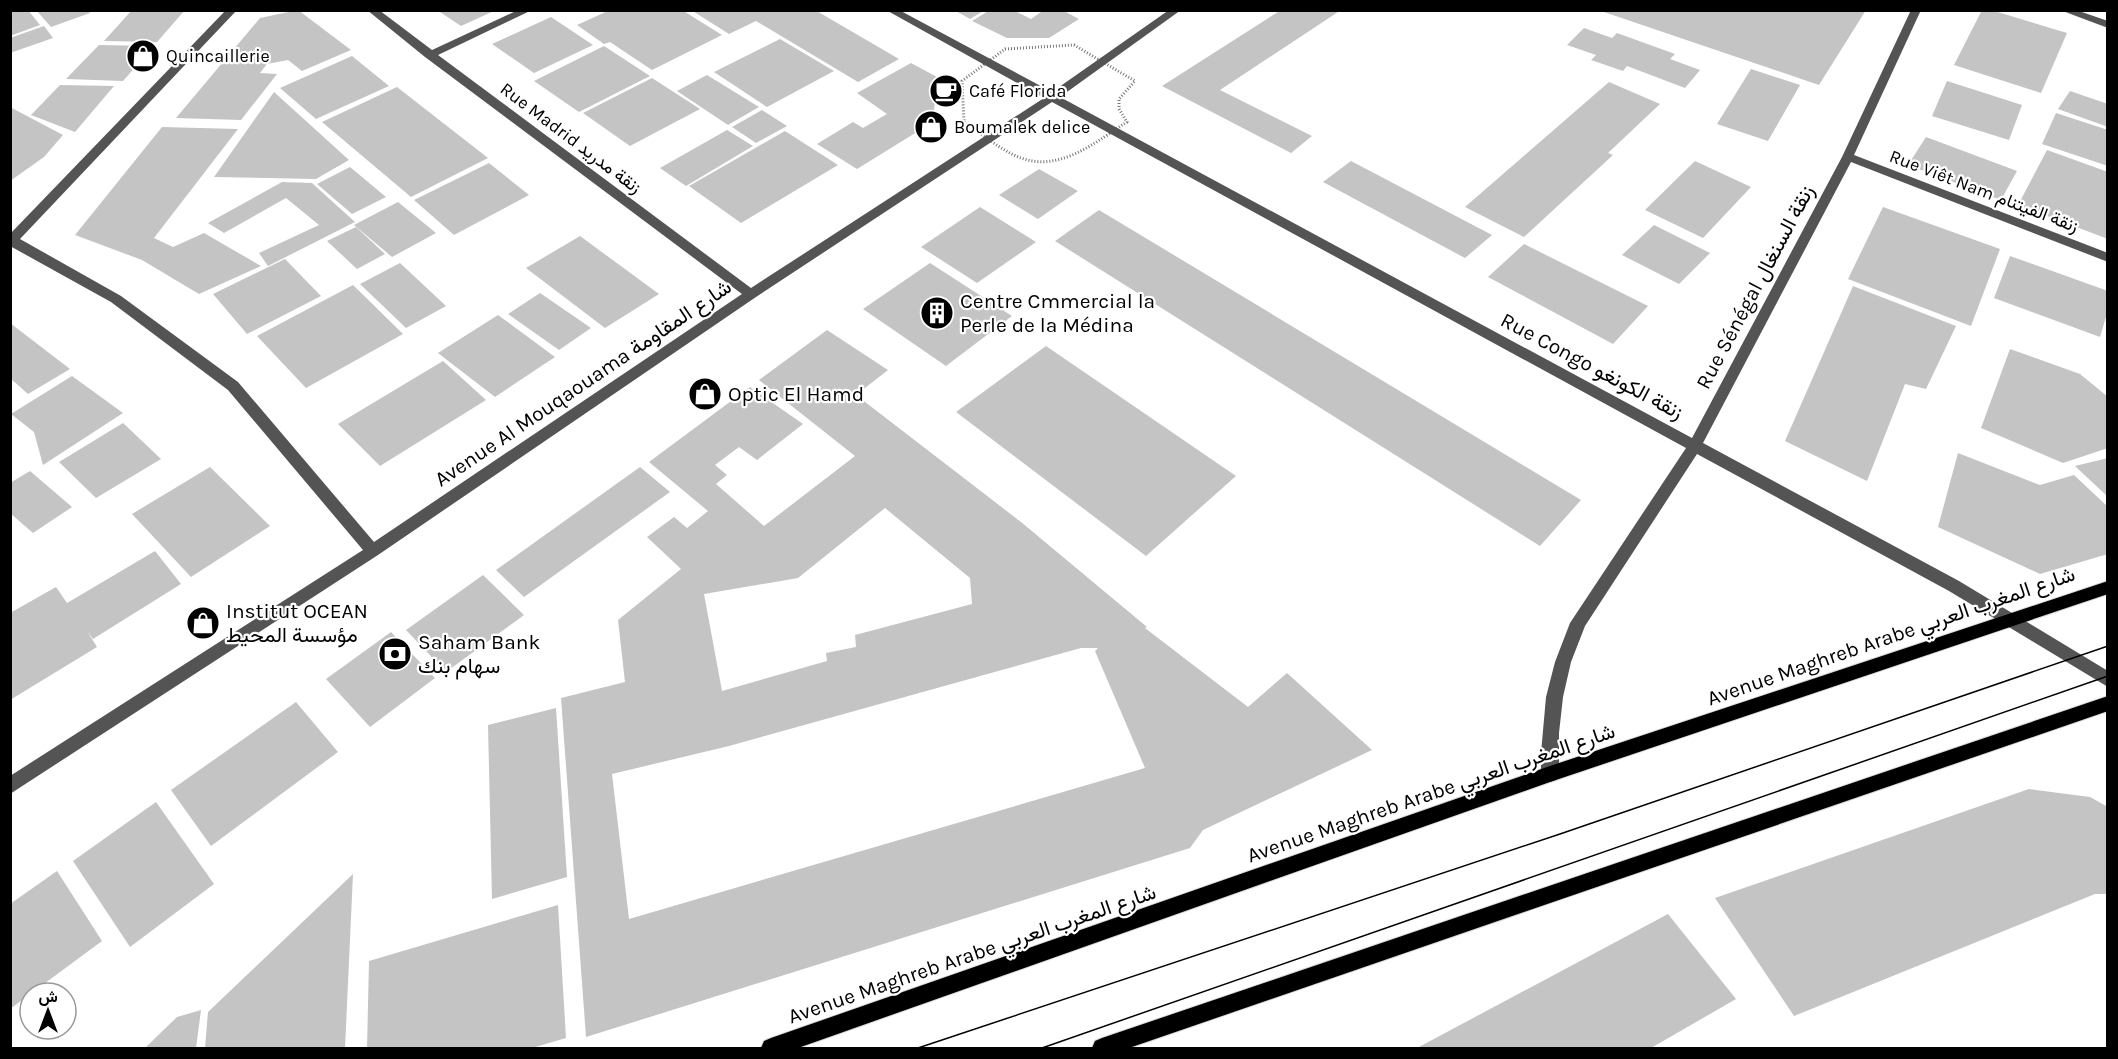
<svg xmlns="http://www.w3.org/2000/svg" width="2118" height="1059" font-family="Karla,Vazirmatn,sans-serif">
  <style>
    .building { fill: #c4c4c4; fill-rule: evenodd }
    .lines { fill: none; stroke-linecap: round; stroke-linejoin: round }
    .major-casing { stroke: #dbdbdb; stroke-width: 2 }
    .path { stroke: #767676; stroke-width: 3; stroke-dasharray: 1 2; stroke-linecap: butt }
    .minor { fill: #545454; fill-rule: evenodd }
    .major { fill: #000; fill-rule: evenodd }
    .tram { stroke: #000; stroke-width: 1.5 }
    .labels { text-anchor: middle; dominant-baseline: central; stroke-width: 4.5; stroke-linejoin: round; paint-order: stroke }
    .far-poi-label { font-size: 18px; fill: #000; stroke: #fff; text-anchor: start }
    .far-street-label { font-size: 18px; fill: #000; stroke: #fff }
    .street-label { font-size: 21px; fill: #000; stroke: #fff }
    .poi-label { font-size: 21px; fill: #000; stroke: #fff; text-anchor: start }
  </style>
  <rect width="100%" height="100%" fill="#fff"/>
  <g class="building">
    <path d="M10,10H28L40,25L10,36Z"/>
    <path d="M36,10H88L90,13L51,27Z"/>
    <path d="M132,10H185L157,42L104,41Z"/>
    <path d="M298,10L351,50L302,71L288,60L267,64L260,73L277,74L241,120L176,118L260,18Z"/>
    <path d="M437,10H496L461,26Z"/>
    <path d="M610,10H682L722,35L652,70L610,42L604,44L577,25Z"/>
    <path d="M691,10H815L899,59L858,82L756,21L729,34Z"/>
    <path d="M954,10H985L970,19Z"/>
    <path d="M990,10H1013L1031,19L1044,10H1062L1079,19L1049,38H1007L972,21Z"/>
    <path d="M1281,10H1341L1220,90L1312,136L1291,153L1162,86Z"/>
    <path d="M1598,10L1764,11L1866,10L1819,85Z"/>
    <path d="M1982,10H1991L2067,33L2041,93L1954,65Z"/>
    <path d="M551,17L593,45L534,73L492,44Z"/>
    <path d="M44,26L53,38L10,53V38Z"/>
    <path d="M1584,28L1612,38L1617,33L1675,54L1670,59L1700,70L1685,88L1627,66L1623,71L1591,60L1596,55L1567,45Z"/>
    <path d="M780,39L834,71L767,107L714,72Z"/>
    <path d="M99,45L154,46L123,81L66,79Z"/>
    <path d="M604,46L650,76L579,112L534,81Z"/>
    <path d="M352,56L389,86L316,119L280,88Z"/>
    <path d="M911,63L937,77L933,122L857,169L817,144L853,122L863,128L887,114L857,93Z"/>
    <path d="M1751,69L1800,85L1768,141L1717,124Z"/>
    <path d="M707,75L759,107L728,125L677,91Z"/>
    <path d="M652,78L700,109L630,146L583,113Z"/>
    <path d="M1947,81L2022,105L2009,140L1932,116Z"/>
    <path d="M1609,82L1660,104L1608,153L1613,155L1524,237L1465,207Z"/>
    <path d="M60,85L114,86L75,132L31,115Z"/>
    <path d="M397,87L488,158L411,197L322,122Z"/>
    <path d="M2070,91L2108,104V127L2058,109Z"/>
    <path d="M274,92L349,160L316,179L214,177Z"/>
    <path d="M10,107L63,135L44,157L10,181Z"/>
    <path d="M762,110L787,126L756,143L732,127Z"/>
    <path d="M2056,113L2108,130V166L2042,144Z"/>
    <path d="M162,127L238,129L154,238L173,247L204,233L261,266L199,294L142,260L75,235Z"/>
    <path d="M727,130L753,146L686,186L660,168Z"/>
    <path d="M785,131L838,165L741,223L689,186Z"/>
    <path d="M1926,137L2017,171L2001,200L1908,165Z"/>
    <path d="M2047,150L2108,172V239L2018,205Z"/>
    <path d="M1351,161L1492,235L1465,258L1323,182Z"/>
    <path d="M1695,161L1751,187L1703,238L1645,210Z"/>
    <path d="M489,163L529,195L454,235L414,200Z"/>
    <path d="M350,167L386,197L352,214L317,184Z"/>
    <path d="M1039,169L1078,191L1038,219L999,195Z"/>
    <path d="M282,182L312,183L355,222L268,266L259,253L319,225L286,198L224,233L208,223Z"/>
    <path d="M398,202L436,233L392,257L354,225Z"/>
    <path d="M980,207L1036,242L977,283L921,247Z"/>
    <path d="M1883,207L2000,249L1971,326L1848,279Z"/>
    <path d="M1099,210L1581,500L1540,546L1055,241Z"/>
    <path d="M1654,225L1710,253L1679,284L1622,255Z"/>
    <path d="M356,227L385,254L357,269L327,241Z"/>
    <path d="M580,236L659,294L605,328L526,268Z"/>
    <path d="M1524,244L1648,306L1613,344L1488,277Z"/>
    <path d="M2010,256L2108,291V310L2100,337L1994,298Z"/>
    <path d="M285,259L321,296L247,334L213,294Z"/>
    <path d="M400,263L446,306L406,328L360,284Z"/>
    <path d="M930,263L1012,316L946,366L863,309Z"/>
    <path d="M353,285L403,334L306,388L257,336Z"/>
    <path d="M1853,286L1956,326L1926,389L1905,384L1867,481L1785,441Z"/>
    <path d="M540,293L591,328L559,350L508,314Z"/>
    <path d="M498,315L555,357L495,397L438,353Z"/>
    <path d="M10,323L70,369L28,394L10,378Z"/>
    <path d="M827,330L888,370L856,395L1021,522L1147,627L1145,628L1248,707L1287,673L1372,750L1203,830L1190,848L586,1037L561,698L625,682L618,620L681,569L647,537L674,517L687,528L708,511L649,462L750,387L803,424L757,460L739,447L715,465L727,475L716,484L764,526L855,456L759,380ZM885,508L970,578L972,604L855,635L856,647L826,653L827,661L722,691L704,594L798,578ZM1081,648H1098L1095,651L1145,768L629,919L612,774L729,746Z"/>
    <path d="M1046,346L1236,476L1146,556L956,412Z"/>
    <path d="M2010,349L2080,374L2108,397V448L2063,463L1981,428Z"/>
    <path d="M443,361L486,400L380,466L338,424Z"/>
    <path d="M72,376L123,413L43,465L34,432L11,414Z"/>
    <path d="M123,423L161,459L96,498L59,462Z"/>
    <path d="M1958,453L2040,485L2074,475L2108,507V554L2040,574L1938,527Z"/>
    <path d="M2108,458V497L2075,466Z"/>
    <path d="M210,467L270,526L191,577L132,514Z"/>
    <path d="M640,467L670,492L524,597L496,570Z"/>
    <path d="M30,471L72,507L33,533L10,513V483Z"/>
    <path d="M155,551L181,584L93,639L87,631L97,647L10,700V613L56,587L67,603Z"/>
    <path d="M483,575L524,615L446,672L406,630Z"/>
    <path d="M391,632L435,678L370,727L326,679Z"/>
    <path d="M296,702L338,752L211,846L171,790Z"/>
    <path d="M556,708L567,877L492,899L488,725Z"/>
    <path d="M2029,789L2090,797L2108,807V894H2095L1794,1016L1715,898Z"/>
    <path d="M156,802L214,884L130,947L73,861Z"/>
    <path d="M57,871L102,941L10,1009V904Z"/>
    <path d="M353,874L345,1048H205L208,1012Z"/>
    <path d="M558,905L566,1038L532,1048H367L369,961Z"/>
    <path d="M1668,914L1736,999L1651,1048H1417Z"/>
    <path d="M201,1010L196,1048H145L177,1017Z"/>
  </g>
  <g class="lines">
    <g class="major-casing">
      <g id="major">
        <path d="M2108,581V594L1550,782L798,1048H761L764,1041L771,1038L1550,766Z"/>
        <path d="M2108,696V711L1129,1048H1092L1095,1041L1102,1038Z"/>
      </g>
    </g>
    <path class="path" d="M1074,45L1135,81L1119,99V109L1127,122C1097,141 1062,171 1024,159C1002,152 983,134 964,122L962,81L1005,49Z"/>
    <g class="minor">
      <path d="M226,10H237L20,239L121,296L238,382L374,542L742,294L425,57L367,10H379L432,50L518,10H532L438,55L751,288L1044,98L886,10H899L1052,92L1169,10H1181L1060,97L1692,438L1842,157L1911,10H1921L1854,155L2108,253V262L1851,162L1703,443L1959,581L2108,671V687L1949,591L1697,454L1585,626L1571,662L1563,697L1559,733V774L1556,780L1550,782L1544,780L1541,774V753L1546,697L1555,662L1570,623L1686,448L1052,102L756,297L378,555L10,794V776L363,550L228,390L111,302L10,246V234Z"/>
      <path d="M2060,10H2076L2108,21V28Z"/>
    </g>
    <use href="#major" class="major"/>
    <g class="tram">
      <path d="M918,1048L1560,834L2108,646"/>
      <path d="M1042,1048L2108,676"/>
    </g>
  </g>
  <defs>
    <g id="shop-disc" transform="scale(1.725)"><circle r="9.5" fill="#000" stroke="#fff"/><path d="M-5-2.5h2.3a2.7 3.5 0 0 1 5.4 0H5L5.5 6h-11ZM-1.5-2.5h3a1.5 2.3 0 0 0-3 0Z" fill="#fff"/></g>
    <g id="cafe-disc" transform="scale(1.725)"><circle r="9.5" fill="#000" stroke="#fff"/><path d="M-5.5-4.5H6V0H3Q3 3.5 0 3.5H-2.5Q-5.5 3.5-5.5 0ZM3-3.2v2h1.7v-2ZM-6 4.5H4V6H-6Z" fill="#fff"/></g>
    <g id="building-disc" transform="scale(1.725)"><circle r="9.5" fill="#000" stroke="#fff"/><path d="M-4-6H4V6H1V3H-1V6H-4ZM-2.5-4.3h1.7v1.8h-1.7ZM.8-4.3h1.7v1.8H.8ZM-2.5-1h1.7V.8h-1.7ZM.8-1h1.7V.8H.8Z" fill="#fff"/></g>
    <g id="bank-disc" transform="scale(1.725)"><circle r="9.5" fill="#000" stroke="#fff"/><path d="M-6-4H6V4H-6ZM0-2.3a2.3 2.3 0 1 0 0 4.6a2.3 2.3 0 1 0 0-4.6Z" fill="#fff"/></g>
  </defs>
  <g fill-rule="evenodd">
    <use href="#shop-disc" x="143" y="56"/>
    <use href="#cafe-disc" x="946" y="91"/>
    <use href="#shop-disc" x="931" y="127"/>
    <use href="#building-disc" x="937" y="313"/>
    <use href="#shop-disc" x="705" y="394"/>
    <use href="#shop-disc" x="203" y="623"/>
    <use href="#bank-disc" x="395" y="654"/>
  </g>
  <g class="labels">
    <g class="far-poi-label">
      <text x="166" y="56">Quincaillerie</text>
      <text x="969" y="91">Café Florida</text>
      <text x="954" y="127">Boumalek delice</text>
    </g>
    <g class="far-street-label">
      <text transform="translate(571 138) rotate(37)">Rue Madrid زنقة مدريد</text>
      <text transform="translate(1984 191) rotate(21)">Rue Viêt Nam زنقة الفيتنام</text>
    </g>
    <g class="street-label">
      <text transform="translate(1755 287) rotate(-62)">Rue Sénégal زنقة السنغال</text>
      <text transform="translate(1592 366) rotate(28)">Rue Congo زنقة الكونغو</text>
      <text transform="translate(583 383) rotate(-34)">Avenue Al Mouqaouama شارع المقاومة</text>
      <text transform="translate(1891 636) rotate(-19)">Avenue Maghreb Arabe شارع المغرب العربي</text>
      <text transform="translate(1431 793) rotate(-19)">Avenue Maghreb Arabe شارع المغرب العربي</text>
      <text transform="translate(972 954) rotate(-19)">Avenue Maghreb Arabe شارع المغرب العربي</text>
    </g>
    <g class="poi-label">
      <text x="960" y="301">Centre Cmmercial la<tspan x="960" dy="24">Perle de la Médina</tspan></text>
      <text x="728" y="394">Optic El Hamd</text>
      <text x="226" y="611">Institut OCEAN<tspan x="226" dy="24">مؤسسة المحيط</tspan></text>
      <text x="418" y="642">Saham Bank<tspan x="418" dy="24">سهام بنك</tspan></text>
    </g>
  </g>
  <rect width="2118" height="1059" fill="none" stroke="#000000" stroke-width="24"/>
  <g transform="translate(48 1011)"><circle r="28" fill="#ffffff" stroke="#999999" stroke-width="1.5"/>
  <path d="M0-4.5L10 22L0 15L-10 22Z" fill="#000000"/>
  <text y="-9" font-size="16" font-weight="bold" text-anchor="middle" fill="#000000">ش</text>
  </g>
</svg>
